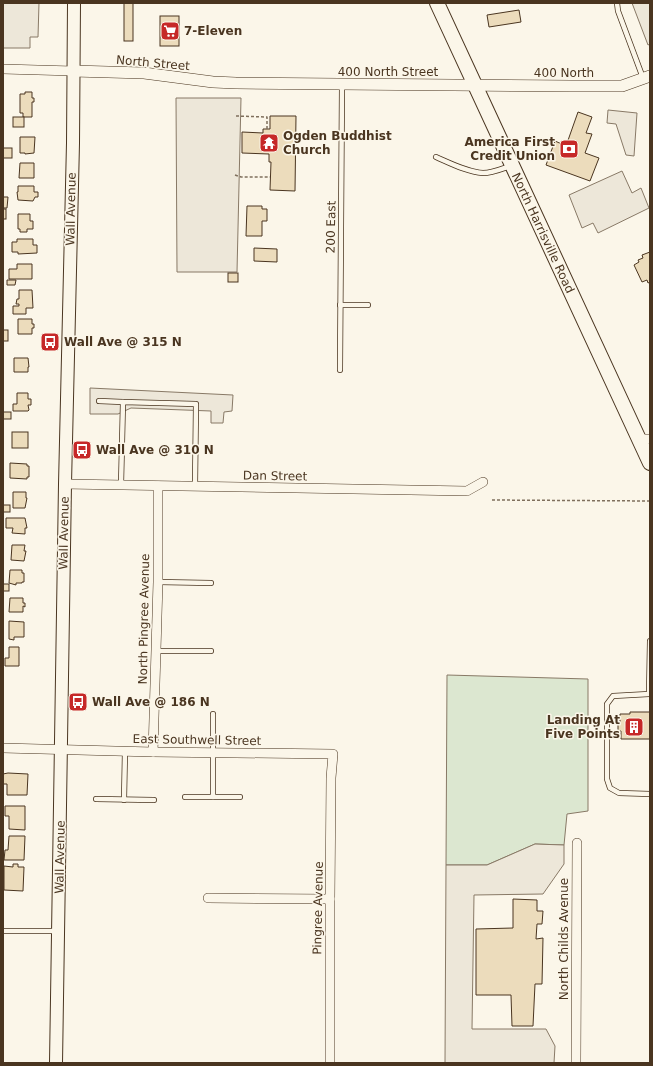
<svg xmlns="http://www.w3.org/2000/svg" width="653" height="1066" font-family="'DejaVu Sans',sans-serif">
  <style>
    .green { fill: #dce7d0; stroke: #887966 }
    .parking { fill: #ede7d9; stroke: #887966 }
    .building { fill: #ecdcbc; stroke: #4a3520 }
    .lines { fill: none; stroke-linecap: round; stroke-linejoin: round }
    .service-casing { stroke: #4a3520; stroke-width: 6 }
    .minor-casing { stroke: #4a3520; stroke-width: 10 }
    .tertiary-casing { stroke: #4a3520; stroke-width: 12 }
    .secondary-casing { stroke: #4a3520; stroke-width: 14 }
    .primary-casing { stroke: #4a3520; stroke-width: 16 }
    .path { stroke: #7f6f5c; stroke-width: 1.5; stroke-dasharray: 3 2; stroke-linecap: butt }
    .service { stroke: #fbf6e9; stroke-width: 4.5 }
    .minor { stroke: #fbf6e9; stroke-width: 9 }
    .tertiary { stroke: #fbf6e9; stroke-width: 11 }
    .secondary { stroke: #fbf6e9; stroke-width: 12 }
    .primary { stroke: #fbf6e9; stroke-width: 14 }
    .labels { text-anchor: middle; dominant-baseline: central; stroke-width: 3; stroke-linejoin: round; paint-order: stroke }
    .poi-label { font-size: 12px; font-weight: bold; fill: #4a3520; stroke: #fbf6e9; text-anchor: start }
    .street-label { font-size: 12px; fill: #4a3520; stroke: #fbf6e9 }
  </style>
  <rect width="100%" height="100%" fill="#fbf6e9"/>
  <path class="green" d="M447,675L588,679V811L567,814L564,845L535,844L487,865H446Z"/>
  <g class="parking">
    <path d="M3,3H39L38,37H30V48H3Z"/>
    <path d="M632,3H650V44L648,45Z"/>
    <path d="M176,98H241L237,272H177Z"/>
    <path d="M608,110L637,113L634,156L626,155L616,124L607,123Z"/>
    <path d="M622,171L632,193L641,188L649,208L598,233L593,223L582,228L569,195Z"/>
    <path d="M90,388L233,395L232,411L224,412L223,423H211V411L131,408L118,414H90Z"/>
    <path d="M535,844L564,845V864L543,894L474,895L472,1029H546L555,1046L554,1063H445L446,865H487Z"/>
  </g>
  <g class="building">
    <rect x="124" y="3" width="9" height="38"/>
    <path d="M519,10L521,22L489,27L487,15Z"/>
    <rect x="160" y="16" width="19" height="30"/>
    <path d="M25,92H32V98H34V102H32V117H23V113H20V94H25Z"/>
    <path d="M578,112L592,117L586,133L592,134L585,153L599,158L590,181L546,165L555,141L566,146Z"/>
    <path d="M270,116H296L295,191L270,190L271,162H269V154L242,153V132L263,133V129H270Z"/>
    <rect x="13" y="117" width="11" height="10"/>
    <path d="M20,137H35L34,153L25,154V153H20Z"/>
    <rect x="3" y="148" width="9" height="10"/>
    <path d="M20,163H34V178H19Z"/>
    <path d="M18,186H34V192H38V197H35L33,201L18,200L17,192H18Z"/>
    <path d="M3,197H8L7,208H3Z"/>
    <path d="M247,206H262V209H267V221H262V236H246Z"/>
    <rect x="3" y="209" width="3" height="10"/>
    <path d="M18,214H30V221H33V229H27V232H20V229H18Z"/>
    <path d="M17,239H33V245H37V253L18,254V252H12V242H17Z"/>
    <path d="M254,248L277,249V262L254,261Z"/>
    <path d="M650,252V282L648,283L647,280L642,282L634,265L639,262L638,260L643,258L642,255Z"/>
    <path d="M17,264H32V279H9V269H17Z"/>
    <rect x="228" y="273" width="10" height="9"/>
    <path d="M7,280H16L15,285H7Z"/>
    <path d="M19,290H32L33,308H26V314H13V306H19V304H16L17,299H19Z"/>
    <path d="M18,319H32V324H34V328H32V334H18Z"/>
    <rect x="3" y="330" width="5" height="11"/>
    <path d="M14,358H28L29,367H28V372H14Z"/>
    <path d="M17,393H28V399H31V405H28L29,410L28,411H13V404H17Z"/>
    <rect x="3" y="412" width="8" height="7"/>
    <rect x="12" y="432" width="16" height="16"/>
    <path d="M10,463L27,464V466H29V477H27V479L10,478Z"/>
    <path d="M13,492H26V498H27L25,508H13Z"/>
    <rect x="3" y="505" width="7" height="7"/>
    <path d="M6,518H25L27,528H25V534L12,533L13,528H6Z"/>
    <path d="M12,545H25L24,551H26L24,561L11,560Z"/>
    <path d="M10,570H22V573H24V582H22V583H16V585L9,583Z"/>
    <rect x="3" y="584" width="6" height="7"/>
    <path d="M10,598H23V603H25V607L23,606V612H9Z"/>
    <path d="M9,621L24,622V637H14V640L9,639Z"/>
    <path d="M9,647H19V666H5V658H9Z"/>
    <path d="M630,712H650V739H621V731H618V723H620V714H630Z"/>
    <path d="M8,773L28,774L27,795H7V784H3V774Z"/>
    <path d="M5,806H25V830L9,829V816H5Z"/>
    <path d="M9,836H25L24,860H4L5,850H8Z"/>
    <path d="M13,864H18V867H24L23,891L4,890V866L13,867Z"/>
    <path d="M513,899L537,900V911H543L542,924H537L536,939L543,938L542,984H535L533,1026H512L511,995H476V929L513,928Z"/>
  </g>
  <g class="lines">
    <g class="service-casing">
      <g id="service">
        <path d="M617,3L618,11L643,78"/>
        <path d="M436,157C450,163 467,172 483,173C493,173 501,169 510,166"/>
        <path d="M340,305H368"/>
        <path d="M340,370L342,85"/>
        <path d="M99,401L123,402"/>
        <path d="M121,485L123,402L196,404L195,486"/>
        <path d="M158,582L211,583"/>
        <path d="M650,641L649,694L613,696L607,704V779L610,788L619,793L650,794"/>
        <path d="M156,651H211"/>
        <path d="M213,714V797"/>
        <path d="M185,797H240"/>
        <path d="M96,799L154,800"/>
        <path d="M124,800L125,751"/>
        <path d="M3,931H57"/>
      </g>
    </g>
    <g class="minor-casing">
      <g id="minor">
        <path d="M3,69L73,71"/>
        <path d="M639,439H650"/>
        <path d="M65,484L467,491L483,482"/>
        <path d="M3,748L153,752L333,754L331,778L330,899V1063"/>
        <path d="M153,752L158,582V486"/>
        <path d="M208,898L330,899"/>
        <path d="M576,1063L577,843"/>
      </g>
    </g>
    <g class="tertiary-casing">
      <path id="tertiary" d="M73,71L144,73L213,82L236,83L571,86H622L650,76"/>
    </g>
    <g class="secondary-casing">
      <path id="secondary" d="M56,1063L65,484L73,143L74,3"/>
    </g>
    <g class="primary-casing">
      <path id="primary" d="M437,3L650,463"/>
    </g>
    <g class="path">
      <path d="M236,116L267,117V129"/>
      <path d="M235,175L241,177H270"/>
      <path d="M492,500L650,501"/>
    </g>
    <use href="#service" class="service"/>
    <use href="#minor" class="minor"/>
    <use href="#tertiary" class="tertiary"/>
    <use href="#secondary" class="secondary"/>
    <use href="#primary" class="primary"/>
  </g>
  <defs>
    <g id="supermarket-square" transform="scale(1)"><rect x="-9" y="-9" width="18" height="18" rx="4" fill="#c62828" stroke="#fbf6e9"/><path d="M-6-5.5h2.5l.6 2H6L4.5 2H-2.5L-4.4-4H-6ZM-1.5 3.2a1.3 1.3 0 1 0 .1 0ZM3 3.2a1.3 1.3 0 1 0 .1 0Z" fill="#fff"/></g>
    <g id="temple-square" transform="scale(1)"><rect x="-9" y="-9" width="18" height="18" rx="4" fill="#c62828" stroke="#fbf6e9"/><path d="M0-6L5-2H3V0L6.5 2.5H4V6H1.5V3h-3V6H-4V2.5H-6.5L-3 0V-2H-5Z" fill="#fff"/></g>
    <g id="bank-square" transform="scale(1)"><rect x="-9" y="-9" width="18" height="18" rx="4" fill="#c62828" stroke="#fbf6e9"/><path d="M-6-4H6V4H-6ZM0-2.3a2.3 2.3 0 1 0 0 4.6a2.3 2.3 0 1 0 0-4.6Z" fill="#fff"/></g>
    <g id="bus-square" transform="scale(1)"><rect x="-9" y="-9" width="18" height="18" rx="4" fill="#c62828" stroke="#fbf6e9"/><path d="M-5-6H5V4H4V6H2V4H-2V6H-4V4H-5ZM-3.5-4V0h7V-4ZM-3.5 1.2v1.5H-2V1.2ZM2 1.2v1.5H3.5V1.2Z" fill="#fff"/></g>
    <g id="building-square" transform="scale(1)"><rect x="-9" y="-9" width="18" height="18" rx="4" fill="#c62828" stroke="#fbf6e9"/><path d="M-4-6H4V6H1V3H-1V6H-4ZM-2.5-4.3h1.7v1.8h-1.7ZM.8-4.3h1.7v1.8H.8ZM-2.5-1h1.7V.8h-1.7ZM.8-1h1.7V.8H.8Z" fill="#fff"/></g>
  </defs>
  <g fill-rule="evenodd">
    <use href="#supermarket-square" x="170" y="31"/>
    <use href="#temple-square" x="269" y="143"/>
    <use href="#bank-square" x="569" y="149"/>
    <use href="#bus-square" x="50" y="342"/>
    <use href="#bus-square" x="82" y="450"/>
    <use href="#bus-square" x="78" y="702"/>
    <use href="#building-square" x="634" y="727"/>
  </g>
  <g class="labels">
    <g class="poi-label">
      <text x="184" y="31">7-Eleven</text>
      <text x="283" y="136">Ogden Buddhist<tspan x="283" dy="14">Church</tspan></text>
      <text x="555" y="142" text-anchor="end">America First<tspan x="555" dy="14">Credit Union</tspan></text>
      <text x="64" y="342">Wall Ave @ 315 N</text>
      <text x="96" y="450">Wall Ave @ 310 N</text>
      <text x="92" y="702">Wall Ave @ 186 N</text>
      <text x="620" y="720" text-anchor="end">Landing At<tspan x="620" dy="14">Five Points</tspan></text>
    </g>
    <g class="street-label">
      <text transform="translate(153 63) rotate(5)">North Street</text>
      <text x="388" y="72">400 North Street</text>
      <text x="564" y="73">400 North</text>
      <text transform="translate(71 209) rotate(-89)">Wall Avenue</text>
      <text transform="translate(331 227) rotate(-89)">200 East</text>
      <text transform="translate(543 233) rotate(65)">North Harrisville Road</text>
      <text transform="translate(275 476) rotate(1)">Dan Street</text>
      <text transform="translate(64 533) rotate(-89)">Wall Avenue</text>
      <text transform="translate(144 619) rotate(-89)">North Pingree Avenue</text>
      <text transform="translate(197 740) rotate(1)">East Southwell Street</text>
      <text transform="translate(60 857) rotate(-89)">Wall Avenue</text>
      <text transform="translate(318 908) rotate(-89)">Pingree Avenue</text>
      <text transform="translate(564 939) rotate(-90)">North Childs Avenue</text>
    </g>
  </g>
  <rect width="653" height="1066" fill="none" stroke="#4a3520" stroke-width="8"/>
</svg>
